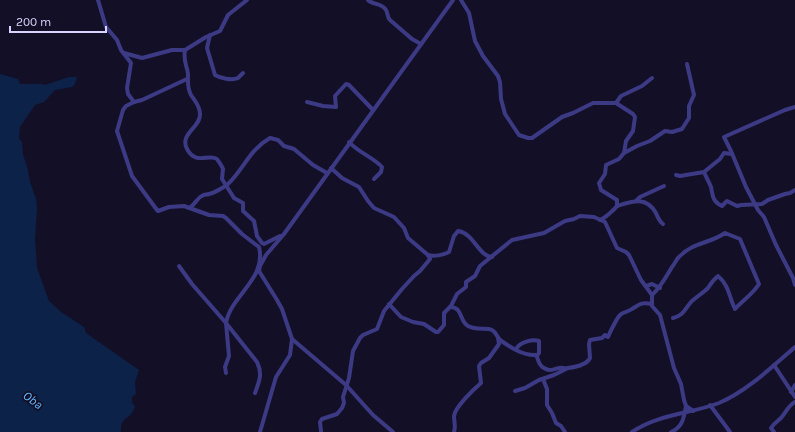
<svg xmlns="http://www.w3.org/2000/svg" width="795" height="432" font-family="Karla,sans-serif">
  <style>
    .water { fill: #0c2248 }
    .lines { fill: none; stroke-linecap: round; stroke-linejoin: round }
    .minor { stroke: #3d3a85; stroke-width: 4 }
    .labels { text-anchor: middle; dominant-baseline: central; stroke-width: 3.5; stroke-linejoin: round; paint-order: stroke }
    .water-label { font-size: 13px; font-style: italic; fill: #62b6ff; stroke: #130f26 }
  </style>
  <rect width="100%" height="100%" fill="#130f26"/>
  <path class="water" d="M0,74L18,79L20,84H41L45,85L69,77H77L75,84L72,87L55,90L44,102L35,105L20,127L19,139L22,142L23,154L28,170L30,182L36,199L37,208L35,239L37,268L49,301L61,312L84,327L86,333L139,370L135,382L136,394L132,397V403L135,406C134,408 134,411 132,413C126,420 120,419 121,432H0Z"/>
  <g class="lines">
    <g class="minor">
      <path d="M98,0L106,27L117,40L121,50L131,63L127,88L128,94L134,102L142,100L187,79"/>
      <path d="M247,0L228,15L220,31L206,37L185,50C183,62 187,65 188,74C188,82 187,88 191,95C195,101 200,106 200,114C201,127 179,134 187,149C196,166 209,153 217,159C219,162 222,166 223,169L222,179L234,198L243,203V211L254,221L257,236L262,243L264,244L280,236"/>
      <path d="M368,0C373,5 382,3 386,10C388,13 387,17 390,20L412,39L421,44"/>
      <path d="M461,0L469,13L475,41L483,56L498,76L500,82L501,99L505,114L519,135L528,138H532L562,117L573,113L593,103H616L633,114L635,117L633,131L626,141L624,153L619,159L606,165L605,174L599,183L601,190L617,200V206C614,210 605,218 600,220"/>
      <path d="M210,35L207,48L215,75C220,78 232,81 238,78C239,77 242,74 243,73"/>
      <path d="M124,53L142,58L172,50H185"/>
      <path d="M134,102L126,106L123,110L117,131L132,176L157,210L158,211L169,207L184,206L209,215L223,216L226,218L242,234L259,247C267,279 231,295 226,323L257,362C263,374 259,382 255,393"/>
      <path d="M307,102L323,106L336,107L335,96L346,84L349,85L373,110"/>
      <path d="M616,103L621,96L642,86L652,78"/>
      <path d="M795,107L785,110L724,137L731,151L746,187L758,210L764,217L776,245L793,278L795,285"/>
      <path d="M349,142C359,153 373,157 382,167L381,172L374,179"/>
      <path d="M624,153L637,146L650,141L665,131L672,132L682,129L689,118V106L694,95L687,64"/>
      <path d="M331,168L342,178L359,187L368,201L374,208L394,217L404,228L408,238L428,255C434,257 443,255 449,252L454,236L458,231C474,233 478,256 492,257"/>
      <path d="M704,172C706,177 709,182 711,187C713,196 712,201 722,206L727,201L737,206L741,205L762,204L768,200L785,194L790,193L795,190"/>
      <path d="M676,175L680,176L704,172L720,159L724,153L732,154"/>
      <path d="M636,201L640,197L664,186"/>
      <path d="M617,206C633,201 646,196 656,213C658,218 659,221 663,224"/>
      <path d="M189,208C195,205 197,198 202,196C205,194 206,195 209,194C214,193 223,188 228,184C244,169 249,150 270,138L278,140L284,146L294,149L313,165L327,173"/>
      <path d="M179,266L192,284L226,323L229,356L225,367L226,373"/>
      <path d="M646,286L652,284L660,288"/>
      <path d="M389,304L401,317L413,322L424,324L436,332H438L444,325V313L451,306L457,294L466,287V282L475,276L480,266L512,240L544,233L565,221L574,219L580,216L594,217L605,222L617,248L626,252L629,255L641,280L652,295"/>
      <path d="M450,307C463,307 459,321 468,326C477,331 486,327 492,330C496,332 497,337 500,340C510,347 523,356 536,355C539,360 538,365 544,368C550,372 553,369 559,368C562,367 565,369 568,368C576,367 587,364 590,358L589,344L590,340L602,338L605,335L608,337C610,332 617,318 620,315C623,312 628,312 632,309C640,304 641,302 652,304"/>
      <path d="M673,318C684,315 684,310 691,302C696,297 703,293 708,288C711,283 713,280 718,276C729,285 729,297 735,309C743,300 753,294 759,284L740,239L725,233C709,244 693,242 679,257C676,259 675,264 672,267C666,277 661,287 652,295V306L660,315L674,368L681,384L684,400L686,406L693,411"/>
      <path d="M292,339L346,385L373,415L393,432"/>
      <path d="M516,349C520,342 532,339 539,341V353L537,356"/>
      <path d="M774,365L795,397"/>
      <path d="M543,379L547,389V405L552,413L556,423L561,426L565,432"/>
      <path d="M515,391L525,388L539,380L554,375L566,369"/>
      <path d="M791,392L795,385"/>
      <path d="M710,405L730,432"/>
      <path d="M321,431L320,422L322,419L337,414L342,408L344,403L343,397L349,378L353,351L360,338L363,335L377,329L384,311L402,289L414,276L420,271L430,259L428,255"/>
      <path d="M260,432L276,377L290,355L292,339L282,309L277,300L259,271L260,266L266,255L284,234L453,0"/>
      <path d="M454,432C456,426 454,422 454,416C455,407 474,389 481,383L479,366L481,363L489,358L499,344L498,338"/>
      <path d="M632,432C658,414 690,414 719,403C746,392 773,366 795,347"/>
      <path d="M671,432C683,427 684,417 686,406"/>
      <path d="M774,432L771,428C774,423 778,421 781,418C786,412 788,406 795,402"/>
    </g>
  </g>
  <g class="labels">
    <g class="water-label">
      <text transform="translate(33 400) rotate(37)">Oba</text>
    </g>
  </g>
  <path d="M10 26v6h96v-6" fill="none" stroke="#d9d4ff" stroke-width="2"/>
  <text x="16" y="26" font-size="12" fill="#d9d4ff" stroke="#130f26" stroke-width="3" paint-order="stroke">200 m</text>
</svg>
